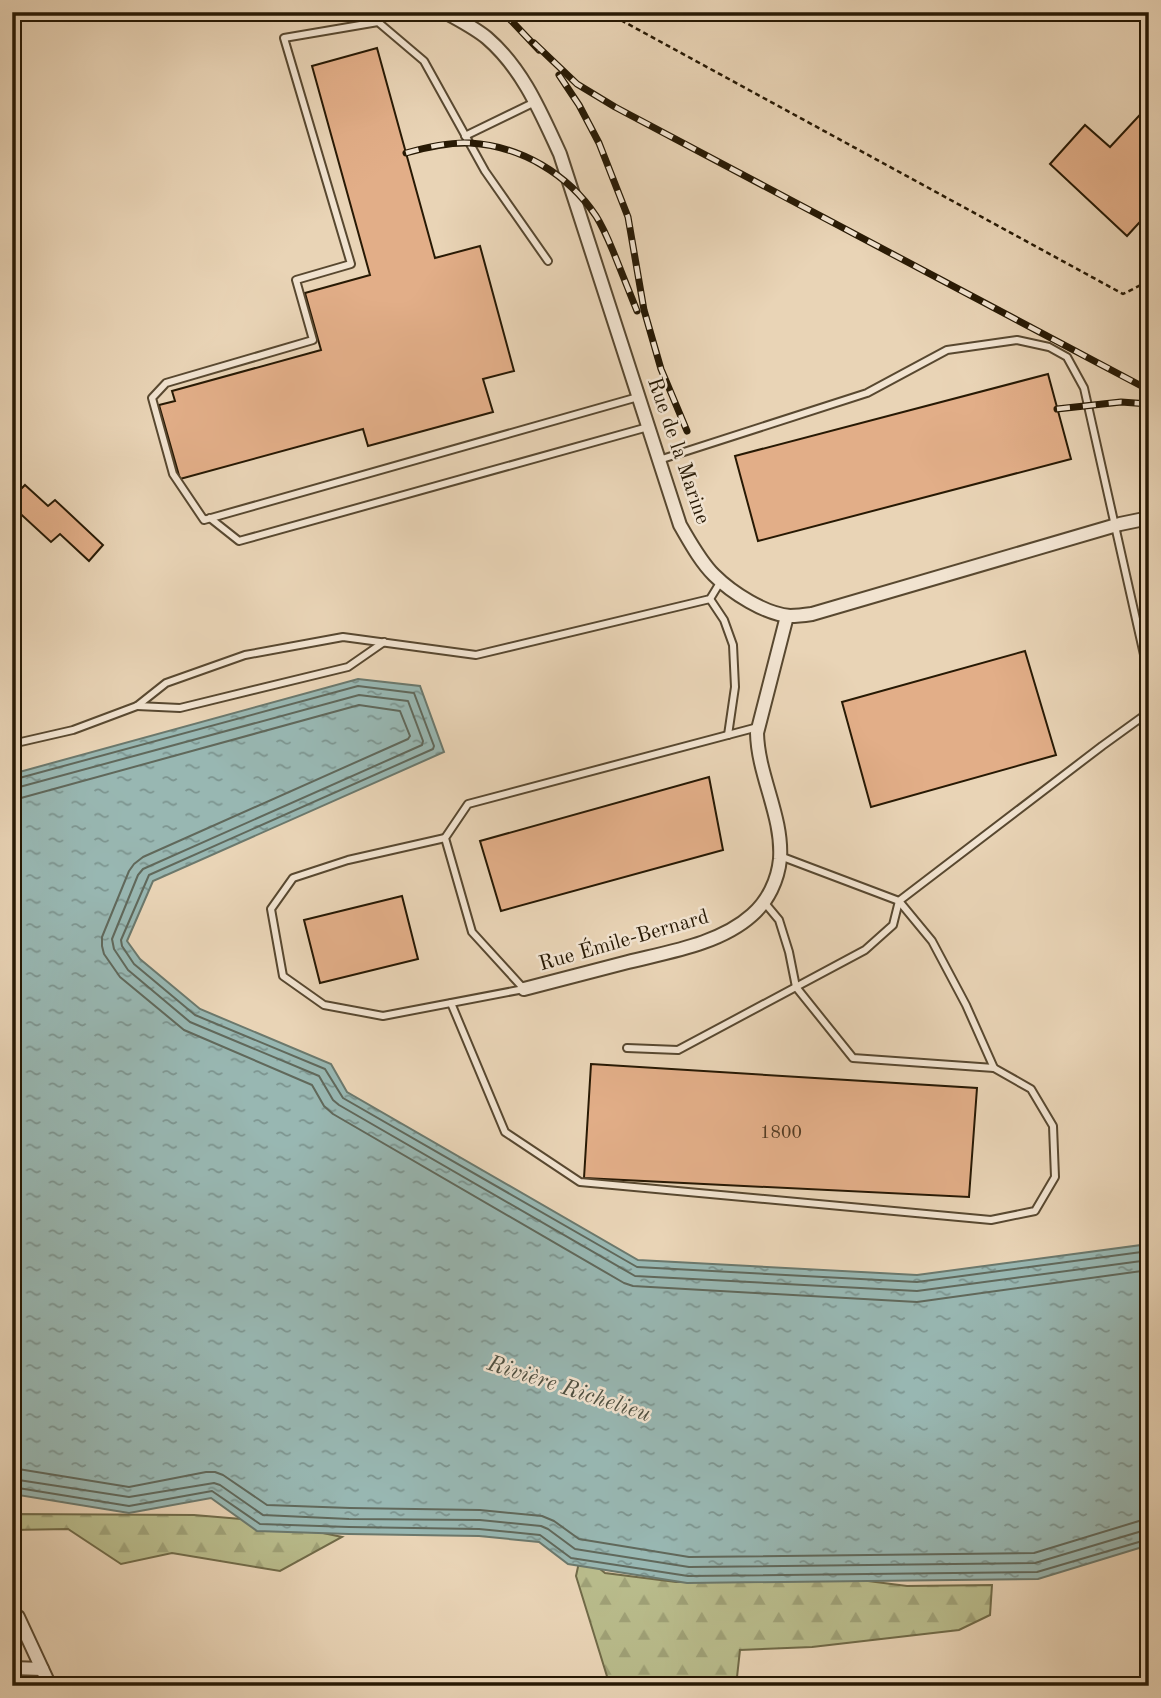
<svg xmlns="http://www.w3.org/2000/svg" width="1161" height="1698" font-family="'Old Standard TT',serif">
  <style>
    .forest { fill: url(#forest-firs); stroke: #706a48; stroke-width: 2 }
    .water { fill: url(#water-ripples); stroke: #6b786c; stroke-width: 2 }
    .lines { fill: none; stroke-linecap: round; stroke-linejoin: round }
    .shore { stroke: #60685b; stroke-width: 2 }
    .building { fill: #e2ae88; stroke: #271904; stroke-width: 2 }
    .lane-casing { stroke: #584830; stroke-width: 10 }
    .street-casing { stroke: #584830; stroke-width: 16 }
    .path { stroke: #271904; stroke-width: 2.5; stroke-dasharray: 5 3.5; stroke-linecap: butt }
    .lane { stroke: #f1e3d0; stroke-width: 6 }
    .street { stroke: #f1e3d0; stroke-width: 12 }
    .rail-casing { stroke: #271904; stroke-width: 7 }
    .rail { stroke: #f1e3d0; stroke-width: 4.5; stroke-dasharray: 13; stroke-linecap: butt }
    .labels { text-anchor: middle; dominant-baseline: central; stroke-width: 5; stroke-linejoin: round; paint-order: stroke }
    .number-label { font-size: 18px; fill: #563e25 }
    .street-label { font-size: 21px; fill: #271904; stroke: #f1e3d0 }
    .water-label { font-size: 23px; font-style: italic; fill: #4f5041; stroke: #f1e3d0 }
  </style>
  <defs>
    <pattern id="forest-firs" width="22" height="20" patternUnits="userSpaceOnUse" patternTransform="scale(1.75)"><rect width="22" height="20" fill="#b9bc8c"/><path d="M5 1l3.5 6h-7zM16 11l3.5 6h-7z" fill="#9fa177"/></pattern>
    <pattern id="water-ripples" width="26" height="14" patternUnits="userSpaceOnUse" patternTransform="scale(1.75)"><rect width="26" height="14" fill="#98b7b2"/><path d="M2 4q2-2 4 0t4 0M15 11q2-2 4 0t4 0" fill="none" stroke="#7c948f"/></pattern>
  </defs>
  <rect width="100%" height="100%" fill="#e9d4b6"/>
  <filter id="stains"><feTurbulence type="fractalNoise" baseFrequency=".00286" numOctaves="4"/><feColorMatrix values="0 0 0 0 .2 0 0 0 0 .09 0 0 0 0 .02 0 0 0 .5 -.17"/></filter>
  <radialGradient id="worn" r=".72"><stop offset=".6" stop-color="#630" stop-opacity="0"/><stop offset="1" stop-color="#630" stop-opacity=".3"/></radialGradient>
  <g class="forest">
    <path d="M12,1514L194,1515L266,1521L342,1537L280,1571L172,1553L121,1564L68,1529L12,1530Z"/>
    <path d="M581,1553L605,1573L676,1582L821,1575L907,1586L992,1585L990,1615L959,1630L812,1647L740,1650L736,1686H610L576,1576Z"/>
  </g>
  <path class="water" d="M358,679L420,686L444,752L153,881L127,941L140,959L200,1009L331,1064L347,1092L638,1260L917,1275L1149,1244V1545L1038,1579L687,1583L568,1564L539,1542L479,1536L349,1534L257,1531L211,1498L129,1513L12,1494V774Z"/>
  <g class="lines">
    <g class="shore">
      <path d="M12,780L358,686L414,693L434,746L433,749L149,875L121,940L122,946L134,964L195,1015L325,1069L343,1098L637,1267L917,1282L1149,1251"/>
      <path d="M12,789L359,695L408,701L423,741L422,745L143,869L138,875L112,939L114,949L128,970L190,1022L319,1076L333,1100L339,1105L635,1276L917,1291L1149,1260"/>
      <path d="M12,799L21,798L359,705L400,711L410,736L408,739L143,857L134,864L129,871L102,937V946L104,954L120,977L184,1030L312,1085L324,1106L333,1114L624,1283L633,1286L917,1302L1149,1270"/>
      <path d="M12,1468L129,1487L206,1472H215L223,1475L267,1505L350,1508L480,1510L542,1516L554,1521L579,1539L689,1557L1034,1553L1139,1521L1149,1520"/>
      <path d="M12,1479L129,1497L214,1483L220,1485L263,1515L349,1519L480,1520L541,1526L548,1529L575,1549L689,1567L1035,1563L1142,1531L1149,1530"/>
      <path d="M12,1487L129,1506L212,1491L260,1524L349,1527L479,1529L540,1535L571,1558L688,1576L1037,1572L1149,1539"/>
    </g>
  </g>
  <g class="building">
    <path d="M377,48L435,258L480,246L514,371L483,379L493,412L368,446L363,429L180,479L159,405L175,401L172,391L321,350L305,293L370,275L312,66Z"/>
    <path d="M1149,105V170L1143,176L1149,181V212L1127,236L1050,164L1085,125L1110,147Z"/>
    <path d="M1048,374L1071,459L758,541L735,456Z"/>
    <path d="M25,485L48,506L55,500L103,545L89,561L60,534L51,542L12,506V498Z"/>
    <path d="M1025,651L1056,755L871,807L842,702Z"/>
    <path d="M709,777L723,850L501,911L480,841Z"/>
    <path d="M402,896L418,959L320,983L304,920Z"/>
    <path d="M591,1064L977,1088L969,1197L584,1178Z"/>
  </g>
  <g class="lines">
    <g class="lane-casing">
      <g id="lane">
        <path d="M465,136L535,102"/>
        <path d="M548,261L485,171L424,61L378,22L284,38L351,264L296,280L313,340L166,383L152,398L173,474L204,520L638,397"/>
        <path d="M659,460L867,393L947,350L1017,340L1049,347L1067,357L1084,388L1149,677"/>
        <path d="M210,518L239,541L648,427"/>
        <path d="M710,599L724,620L733,645L735,687L728,735"/>
        <path d="M137,706L180,708L348,667L384,642"/>
        <path d="M12,744L73,730L137,706L166,683L245,655L343,637L476,655L710,599L721,581"/>
        <path d="M445,838L348,860L293,878L271,909L283,976L324,1005L383,1016L524,989"/>
        <path d="M780,856L899,901L1102,746L1149,712"/>
        <path d="M764,902L779,920L789,952L796,987L853,1058L994,1068"/>
        <path d="M524,989L472,932L445,838L468,804L758,727"/>
        <path d="M451,1003L505,1132L580,1182L991,1220L1035,1211L1055,1177L1053,1126L1031,1089L994,1068L966,1005L932,941L899,901"/>
        <path d="M627,1048L678,1050L865,950L893,925L899,901"/>
      </g>
    </g>
    <g class="street-casing">
      <g id="street">
        <path d="M445,12C459,20 475,28 487,38C523,69 541,113 560,154L680,525C690,542 700,561 714,575C732,593 765,614 790,616C797,616 805,615 812,614L1120,524L1149,518"/>
        <path d="M524,989C559,980 593,971 628,962C668,952 720,944 752,915C768,901 778,880 780,859C783,816 758,776 757,733L787,616"/>
        <path d="M12,1617H18L50,1686"/>
        <path d="M12,1668L42,1669"/>
      </g>
    </g>
    <path class="path" d="M606,12L1123,294L1149,281"/>
    <use href="#lane" class="lane"/>
    <use href="#street" class="street"/>
    <g class="rail-casing">
      <g id="rail">
        <path d="M503,12L539,50"/>
        <path d="M534,43L577,84L615,107L1149,390"/>
        <path d="M559,75L579,105L599,143L628,217L644,310L661,369L687,431"/>
        <path d="M406,153C427,147 448,142 470,143C521,146 568,174 596,216C603,227 608,239 613,251C621,271 629,291 637,311"/>
        <path d="M1057,409L1121,402L1149,404"/>
      </g>
    </g>
    <use href="#rail" class="rail"/>
  </g>
  <g class="labels">
    <g class="number-label">
      <text x="781" y="1133">1800</text>
    </g>
    <g class="street-label">
      <text transform="translate(678 451) rotate(71)">Rue de la Marine</text>
      <text transform="translate(624 941) rotate(-16)">Rue Émile-Bernard</text>
    </g>
    <g class="water-label">
      <text transform="translate(569 1389) rotate(18)">Rivière Richelieu</text>
    </g>
  </g>
  <rect width="1161" height="1698" fill="none" stroke="#e9d4b6" stroke-width="42"/>
  <rect x="14" y="14" width="1133" height="1670" fill="none" stroke="#271904" stroke-width="3.5"/>
  <rect x="21" y="21" width="1119" height="1656" fill="none" stroke="#271904" stroke-width="2"/>
  <rect width="100%" height="100%" filter="url(#stains)"/>
  <rect width="100%" height="100%" fill="url(#worn)"/>
</svg>
